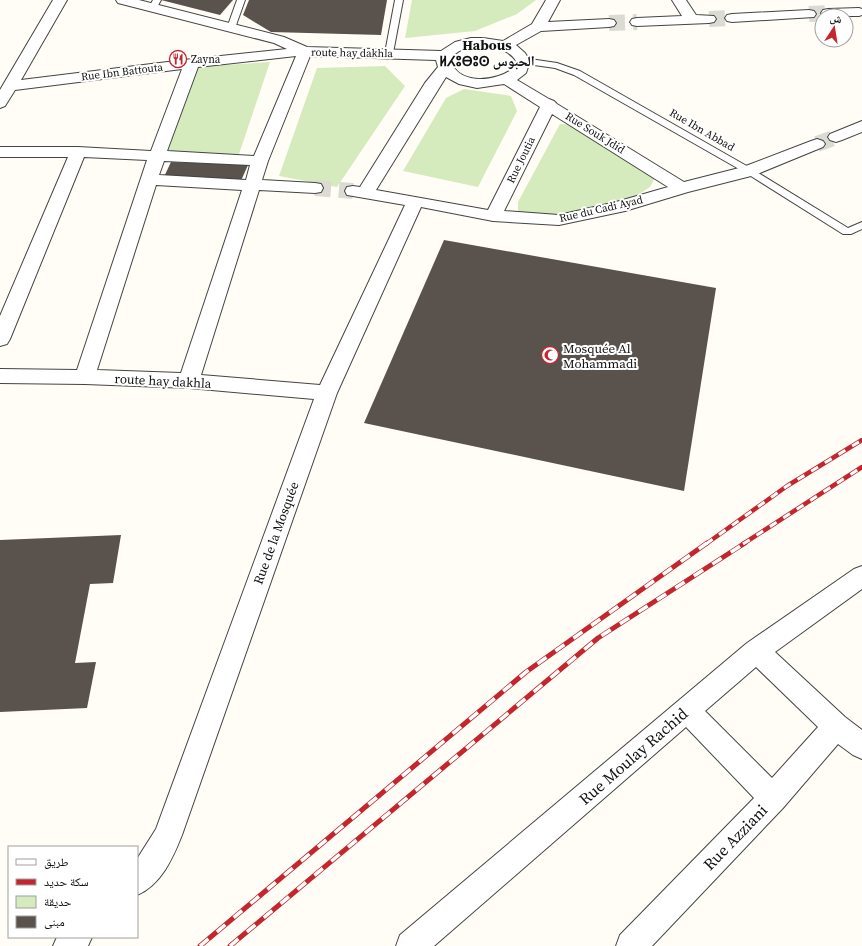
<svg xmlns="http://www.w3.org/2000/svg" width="862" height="946" font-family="'Source Serif 4','Noto Naskh Arabic','Noto Sans Tifinagh',serif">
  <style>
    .green { fill: #d5ebbd }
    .building { fill: #5a524d }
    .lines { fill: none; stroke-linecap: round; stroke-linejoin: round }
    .minor-tunnel { stroke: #dbdad3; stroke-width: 16; stroke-dasharray: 16 8; stroke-linecap: butt }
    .service-casing { stroke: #444; stroke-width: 2 }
    .minor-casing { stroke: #444; stroke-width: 2 }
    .service { fill: #fff; fill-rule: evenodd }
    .minor { fill: #fff; fill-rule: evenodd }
    .rail-far1-casing { stroke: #c4262e; stroke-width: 4.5 }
    .rail-casing { stroke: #c4262e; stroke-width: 5 }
    .rail-far1 { stroke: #fff; stroke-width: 3; stroke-dasharray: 8; stroke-linecap: butt }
    .rail { stroke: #fff; stroke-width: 3.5; stroke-dasharray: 11; stroke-linecap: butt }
    .labels { text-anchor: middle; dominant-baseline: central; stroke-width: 4; stroke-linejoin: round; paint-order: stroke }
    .far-street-label { font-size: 11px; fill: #111; stroke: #fff }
    .far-poi-label { font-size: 11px; fill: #111; stroke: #fff; text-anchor: start }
    .poi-label { font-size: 13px; fill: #111; stroke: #fff; text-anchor: start }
    .street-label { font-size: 13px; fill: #111; stroke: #fff }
    .far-district-label { font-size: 14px; font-weight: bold; fill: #111; stroke: #fff }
    .near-street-label { font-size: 16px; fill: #111; stroke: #fff }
  </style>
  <rect width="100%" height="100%" fill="#fffdf5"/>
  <g class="green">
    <path d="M412,0H536L517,14L475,31L405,38Z"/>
    <path d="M270,62L238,157L163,154L195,67Z"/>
    <path d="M385,66L405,86L337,187L279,176L317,68Z"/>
    <path d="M464,89L511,96L517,111L478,187L403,171L446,98Z"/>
    <path d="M560,124L575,125L656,176L650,187L629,201L543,221L518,215V202Z"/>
  </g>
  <g class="building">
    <path d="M161,0H233L220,15Z"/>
    <path d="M249,0H387L381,35L271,32L243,15Z"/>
    <path d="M171,162L248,165L240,183L163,179Z"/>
    <path d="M444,240L716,288L684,491L364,423Z"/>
    <path d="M121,535L113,583L90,584L75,663L96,662L87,708L0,712V540Z"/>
  </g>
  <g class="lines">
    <g class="minor-tunnel">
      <path d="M809,14L828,13"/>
      <path d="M709,19L732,18"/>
      <path d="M609,23L637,22"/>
      <path d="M817,144L836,137"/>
      <path d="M315,188L353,191"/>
    </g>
    <g class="service-casing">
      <g id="service">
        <path d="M153,0H161L156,9H153L149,7Z"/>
        <path d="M237,0H245L235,28L231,30L227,28Z"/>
        <path d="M395,0H403L393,53L389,56L385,53Z"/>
        <path d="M523,58L557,63L580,71L752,169L848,228L862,222V229L851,234H843L746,173L574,75L555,68L520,63L519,61Z"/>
      </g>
    </g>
    <g class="minor-casing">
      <g id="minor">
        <path d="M53,0H67L21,80L192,59L287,49L274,43L118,3L116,0H139L284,37L307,47L441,51L455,42L471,38H483L503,41L532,24L546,0H560L548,22L609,19L614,20L616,23L614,26L609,27L541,31L516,45L525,53L530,61L526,73L517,80L549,99L554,101L557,104L684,182L743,167L811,141L817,139L823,141L825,144L823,147L755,175L688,192L625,211L559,225L493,221L421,207L337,393L182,835C173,858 161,885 137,895V859L156,829L314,399L189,388L85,384L0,383V369L77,370L147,160L84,157L10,339L7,344L0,346V316L68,157H0V147H78L151,151L182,69L15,90L5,106L0,108V90ZM477,46C491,46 508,48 516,61L514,68C496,82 459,86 450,60C456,50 467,47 477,46ZM296,56L254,156L167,151L198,67ZM310,56L436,60L438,67L425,83L360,187L353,186L347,187L345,191L347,195L353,196L405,205L320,385L201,375L259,190L315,193L321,192L323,188L321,184L315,183L262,180L268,161ZM446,77L459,84L477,88L504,84L540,107L488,210L376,190ZM552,114L668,187L616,202L559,215L504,211ZM164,161L250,165L246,180L159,175ZM156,185L242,190L181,373L97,370Z"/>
        <path d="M672,0H686L696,15L714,16L716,19L714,22L709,23L637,26L632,25L630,22L632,19L637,18L682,16Z"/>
        <path d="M859,8L862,9V15L859,16H823L821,13L823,10L828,9Z"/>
        <path d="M809,10L814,11L816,14L814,17L732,22L727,21L725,18L727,15L732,14Z"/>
        <path d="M862,121V132L842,140L836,142L830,140L828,137L830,134Z"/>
        <path d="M862,566V589L775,652L845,717L862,730V759L853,755L838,744L783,808L652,946H616L620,935L754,798L686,727L434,946H396L400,935L747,643L854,569ZM756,667L818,727L772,778L705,711Z"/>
        <path d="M57,937H92L88,946H53Z"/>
      </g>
    </g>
    <use href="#service" class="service"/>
    <use href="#minor" class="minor"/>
    <g class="rail-far1-casing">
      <g id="rail-far1">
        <path d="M706,544L787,486L862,440"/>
        <path d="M743,544L862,467"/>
      </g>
    </g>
    <g class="rail-casing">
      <g id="rail">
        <path d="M200,946L526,672L707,543"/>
        <path d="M230,946L598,638L745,543"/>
      </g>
    </g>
    <use href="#rail-far1" class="rail-far1"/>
    <use href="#rail" class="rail"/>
  </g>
  <defs>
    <g id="restaurant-ring" transform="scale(0.9)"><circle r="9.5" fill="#fff" stroke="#c4262e" stroke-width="1.5"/><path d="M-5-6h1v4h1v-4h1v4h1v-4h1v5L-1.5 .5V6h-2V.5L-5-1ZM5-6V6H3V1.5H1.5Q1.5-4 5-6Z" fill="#c4262e"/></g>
    <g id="mosque-ring" transform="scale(0.9)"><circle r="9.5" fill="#fff" stroke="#c4262e" stroke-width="1.5"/><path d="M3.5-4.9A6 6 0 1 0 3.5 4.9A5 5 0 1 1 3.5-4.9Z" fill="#c4262e"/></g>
  </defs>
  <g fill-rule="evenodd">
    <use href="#restaurant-ring" x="178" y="59"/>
    <use href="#mosque-ring" x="550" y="355"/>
  </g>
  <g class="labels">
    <g class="far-street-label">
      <text transform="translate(352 53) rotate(1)">route hay dakhla</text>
      <text transform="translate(122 72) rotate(-7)">Rue Ibn Battouta</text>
      <text transform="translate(702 130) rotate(30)">Rue Ibn Abbad</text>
      <text transform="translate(595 133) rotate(32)">Rue Souk Jdid</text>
      <text transform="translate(521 160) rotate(-64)">Rue Joutia</text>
      <text transform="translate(601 209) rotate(-13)">Rue du Cadi Ayad</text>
    </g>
    <g class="far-poi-label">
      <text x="191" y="59">Zayna</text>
    </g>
    <g class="poi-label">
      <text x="563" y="348">Mosquée Al<tspan x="563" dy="15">Mohammadi</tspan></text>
    </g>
    <g class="street-label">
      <text transform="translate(163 381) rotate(3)">route hay dakhla</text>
      <text transform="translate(276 533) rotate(-70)">Rue de la Mosquée</text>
    </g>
    <g class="far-district-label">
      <text x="487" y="45">Habous<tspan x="487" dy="16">ⵍⵃⵓⴱⵓⵙ الحبوس</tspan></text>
    </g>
    <g class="near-street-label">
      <text transform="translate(633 756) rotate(-41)">Rue Moulay Rachid</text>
      <text transform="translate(735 837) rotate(-46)">Rue Azziani</text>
    </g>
  </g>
  <rect x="8" y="846" width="130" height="92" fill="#ffffff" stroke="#a0a0a0"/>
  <rect x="16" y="859" width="20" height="6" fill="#ffffff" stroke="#a0a0a0"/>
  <text x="44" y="866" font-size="12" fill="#111111">طريق</text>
  <rect x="16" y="879" width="20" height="6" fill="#c4262e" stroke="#a0a0a0"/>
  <text x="44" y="886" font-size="12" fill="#111111">سكة حديد</text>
  <rect x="16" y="896" width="20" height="12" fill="#d5ebbd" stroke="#a0a0a0"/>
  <text x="44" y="906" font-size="12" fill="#111111">حديقة</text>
  <rect x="16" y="916" width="20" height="12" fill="#5a524d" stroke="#a0a0a0"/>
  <text x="44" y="926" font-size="12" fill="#111111">مبنى</text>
  <g transform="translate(834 28) rotate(12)"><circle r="19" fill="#ffffff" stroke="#a0a0a0"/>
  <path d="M0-3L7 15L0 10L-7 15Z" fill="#c4262e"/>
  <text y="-6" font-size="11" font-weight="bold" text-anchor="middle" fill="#111111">ش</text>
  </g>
</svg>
